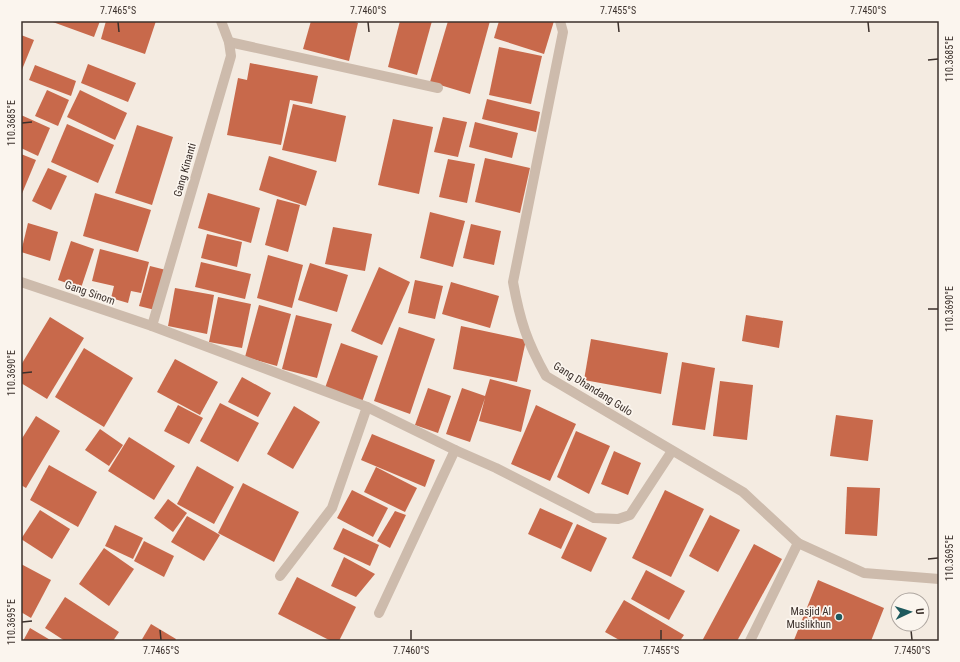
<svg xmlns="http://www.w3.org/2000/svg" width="960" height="662" font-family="'Roboto Condensed',sans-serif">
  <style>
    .building { fill: #c8694b }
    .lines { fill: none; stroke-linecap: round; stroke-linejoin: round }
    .minor { stroke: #cdbbac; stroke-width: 10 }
    .ticks { fill: none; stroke: #3b302b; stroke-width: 1.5 }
    .poi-dot { fill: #1f5a5e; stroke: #fbf5ee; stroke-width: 1.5 }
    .labels { text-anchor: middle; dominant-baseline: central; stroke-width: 3.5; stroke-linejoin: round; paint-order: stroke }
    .street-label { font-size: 11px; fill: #3b302b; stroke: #fbf5ee }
    .poi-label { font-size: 11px; fill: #3b302b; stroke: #fbf5ee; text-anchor: end }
    .neatline { fill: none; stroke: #3b302b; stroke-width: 1.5 }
    .ticks-label { font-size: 10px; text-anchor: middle; fill: #3b302b }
  </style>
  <rect width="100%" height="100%" fill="#f4ebe1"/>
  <g class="building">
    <path d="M50,21H100L94,37Z"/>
    <path d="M106,21H156L145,54L101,39Z"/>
    <path d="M311,21H352L358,23L349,61L303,49Z"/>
    <path d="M400,21H432L417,75L388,67Z"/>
    <path d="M448,21H490L470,94L430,82Z"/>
    <path d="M499,21H554L544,54L494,38Z"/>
    <path d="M21,35L34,40L21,72Z"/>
    <path d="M499,47L542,56L531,104L489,95Z"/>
    <path d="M250,63L318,76L312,104L290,100L281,145L227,135L238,78L247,80Z"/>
    <path d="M88,64L136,83L128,102L81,83Z"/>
    <path d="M35,65L76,81L71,96L29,80Z"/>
    <path d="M47,90L69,100L58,126L35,116Z"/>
    <path d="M80,90L127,113L115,140L67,117Z"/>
    <path d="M487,99L540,112L536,132L482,119Z"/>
    <path d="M293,104L346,116L336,162L282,150Z"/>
    <path d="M21,115L50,128L38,156L21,148Z"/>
    <path d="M443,117L467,122L458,157L434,152Z"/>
    <path d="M393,119L433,127L419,194L378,185Z"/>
    <path d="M475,122L518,133L512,158L469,147Z"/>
    <path d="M67,124L114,145L98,183L51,162Z"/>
    <path d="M137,125L173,137L152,205L115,193Z"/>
    <path d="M21,154L36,160L21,196Z"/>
    <path d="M269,156L317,171L306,206L259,190Z"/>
    <path d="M485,158L530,168L520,213L475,202Z"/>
    <path d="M448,159L475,164L467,203L439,197Z"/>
    <path d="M48,168L67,176L51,210L32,201Z"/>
    <path d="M95,193L151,210L138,252L83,236Z"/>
    <path d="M208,193L260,208L251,243L198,228Z"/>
    <path d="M277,199L300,205L288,252L265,245Z"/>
    <path d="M430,212L465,221L453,267L420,258Z"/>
    <path d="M28,223L58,232L50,261L21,252Z"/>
    <path d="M471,224L501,231L494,265L463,258Z"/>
    <path d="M333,227L372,234L365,271L325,264Z"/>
    <path d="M207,234L242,242L237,267L201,258Z"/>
    <path d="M71,241L94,249L81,288L58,280Z"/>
    <path d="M100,249L149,262L141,293L131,291L128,303L111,298L114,286L92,281Z"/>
    <path d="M268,255L303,265L292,308L257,298Z"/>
    <path d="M201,262L251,274L245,299L195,287Z"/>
    <path d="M310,263L348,275L337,312L298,300Z"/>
    <path d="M150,266L166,270L155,310L139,306Z"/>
    <path d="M379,267L410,282L382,345L351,331Z"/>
    <path d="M415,280L443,286L435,319L408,313Z"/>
    <path d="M451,282L499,296L490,328L442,314Z"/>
    <path d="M175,288L214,295L207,334L168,326Z"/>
    <path d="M218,297L251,304L242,348L209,342Z"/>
    <path d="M259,305L291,314L277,366L245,357Z"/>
    <path d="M296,315L332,324L317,378L282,369Z"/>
    <path d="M746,315L783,321L779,348L742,341Z"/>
    <path d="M50,317L84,338L47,399L21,383V365Z"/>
    <path d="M461,326L526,340L517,382L453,369Z"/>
    <path d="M399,327L435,339L410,414L374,401Z"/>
    <path d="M591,339L668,353L661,394L584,380Z"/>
    <path d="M341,343L378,356L362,402L325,388Z"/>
    <path d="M84,348L133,378L104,427L55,397Z"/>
    <path d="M175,359L218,382L200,415L157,392Z"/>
    <path d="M682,362L715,368L705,430L672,425Z"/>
    <path d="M242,377L271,393L258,417L228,402Z"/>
    <path d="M490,379L531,390L521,432L479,421L485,398L470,442L446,434L462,388L485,396Z"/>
    <path d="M720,381L753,385L747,440L713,436Z"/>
    <path d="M428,388L451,396L438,433L415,425Z"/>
    <path d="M220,403L259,423L238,462L200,441Z"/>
    <path d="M178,405L203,418L189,444L164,431Z"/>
    <path d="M536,405L576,424L550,481L511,464Z"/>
    <path d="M294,406L320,422L293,469L267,454Z"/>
    <path d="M836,415L873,420L868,461L830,456Z"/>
    <path d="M36,416L60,431L26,488L21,485V440Z"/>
    <path d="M100,429L123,445L109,466L85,450Z"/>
    <path d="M576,431L610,446L589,494L557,477Z"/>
    <path d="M372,434L435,460L425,487L361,460Z"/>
    <path d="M129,437L175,466L154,500L108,471Z"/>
    <path d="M614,451L641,463L628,495L601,484Z"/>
    <path d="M49,465L97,492L78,527L30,500Z"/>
    <path d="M197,466L234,487L214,524L177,504Z"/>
    <path d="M376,467L417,488L405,512L364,492Z"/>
    <path d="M243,483L299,512L274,562L218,533Z"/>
    <path d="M847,487L880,488L877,536L845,534Z"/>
    <path d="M352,490L388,508L373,537L337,518Z"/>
    <path d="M665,490L704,509L671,577L632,558Z"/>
    <path d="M168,499L187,513L173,532L154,518Z"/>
    <path d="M540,508L573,523L561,549L528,534Z"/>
    <path d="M40,510L70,529L52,559L21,539Z"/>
    <path d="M395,511L406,515L390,548L377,541Z"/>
    <path d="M710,515L740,530L718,572L689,556Z"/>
    <path d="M187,516L220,535L204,561L171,542Z"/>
    <path d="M577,524L607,538L591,572L561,558Z"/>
    <path d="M115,525L143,538L133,559L105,546Z"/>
    <path d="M343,528L379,545L370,566L333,549Z"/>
    <path d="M144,541L174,556L164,577L134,561Z"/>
    <path d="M754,544L782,559L737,641H702Z"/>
    <path d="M104,548L134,569L109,606L79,584Z"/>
    <path d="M344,557L375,574L356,597L331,586Z"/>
    <path d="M21,564L51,580L31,618L21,612Z"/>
    <path d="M646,570L685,591L669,620L631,599Z"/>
    <path d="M297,577L356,607L339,641H331L278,614Z"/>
    <path d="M818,580L884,608L871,641L794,640Z"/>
    <path d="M65,597L119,632L113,641H65L45,628Z"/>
    <path d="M624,600L684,635L680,641H621L605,632Z"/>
    <path d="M151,624L176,639L175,641H141Z"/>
    <path d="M30,628L52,641H23Z"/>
  </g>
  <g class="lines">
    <g class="minor">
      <path d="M560,21L563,32L513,282C520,321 527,342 546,376L743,492L798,543L750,641"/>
      <path d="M229,42L438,88"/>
      <path d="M21,282L152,326L367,407L455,450"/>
      <path d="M152,326L231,56L229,42L221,21"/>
      <path d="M798,543L864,573L939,579"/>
      <path d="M280,576L332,508L367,407"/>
      <path d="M379,613L455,450L496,468L594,518L618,519L630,515L672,451"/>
    </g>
  </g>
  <path class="ticks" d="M118,22L119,32M368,22L369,32M618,22L619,32M868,22L869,32M928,60L938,59M22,123L32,122M928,309H938M22,373L32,372M928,559L938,558M22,622L32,621M160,630L161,640M411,630V640M661,630V640M911,630L912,640"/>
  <circle class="poi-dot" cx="839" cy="617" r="4"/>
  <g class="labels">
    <g class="street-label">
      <text transform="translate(185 170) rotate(-74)">Gang Kinanti</text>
      <text transform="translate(90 293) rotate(19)">Gang Sinom</text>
      <text transform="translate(593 389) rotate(32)">Gang Dhandang Gulo</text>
    </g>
    <g class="poi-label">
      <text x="831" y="611">Masjid Al<tspan x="831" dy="13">Muslikhun</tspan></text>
    </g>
  </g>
  <rect width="960" height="662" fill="none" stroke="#fbf5ee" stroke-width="44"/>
  <g transform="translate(910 612) rotate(86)"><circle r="19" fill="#fbf5ee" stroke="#aea6a0"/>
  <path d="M0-3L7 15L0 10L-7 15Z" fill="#1f5a5e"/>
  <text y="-6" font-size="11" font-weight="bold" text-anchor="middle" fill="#3b302b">U</text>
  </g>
  <rect x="22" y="22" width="916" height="618" class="neatline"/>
  <g class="ticks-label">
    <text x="118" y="14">7.7465°S</text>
    <text x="368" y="14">7.7460°S</text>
    <text x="618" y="14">7.7455°S</text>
    <text x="868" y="14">7.7450°S</text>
    <text transform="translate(949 59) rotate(-90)" y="4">110.3685°E</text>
    <text transform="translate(11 123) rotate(-90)" y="4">110.3685°E</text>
    <text transform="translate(949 309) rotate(-90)" y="4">110.3690°E</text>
    <text transform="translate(11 373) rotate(-90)" y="4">110.3690°E</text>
    <text transform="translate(949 558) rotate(-90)" y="4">110.3695°E</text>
    <text transform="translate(11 622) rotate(-90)" y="4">110.3695°E</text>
    <text x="161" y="654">7.7465°S</text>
    <text x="411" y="654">7.7460°S</text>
    <text x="661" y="654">7.7455°S</text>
    <text x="912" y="654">7.7450°S</text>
  </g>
</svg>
